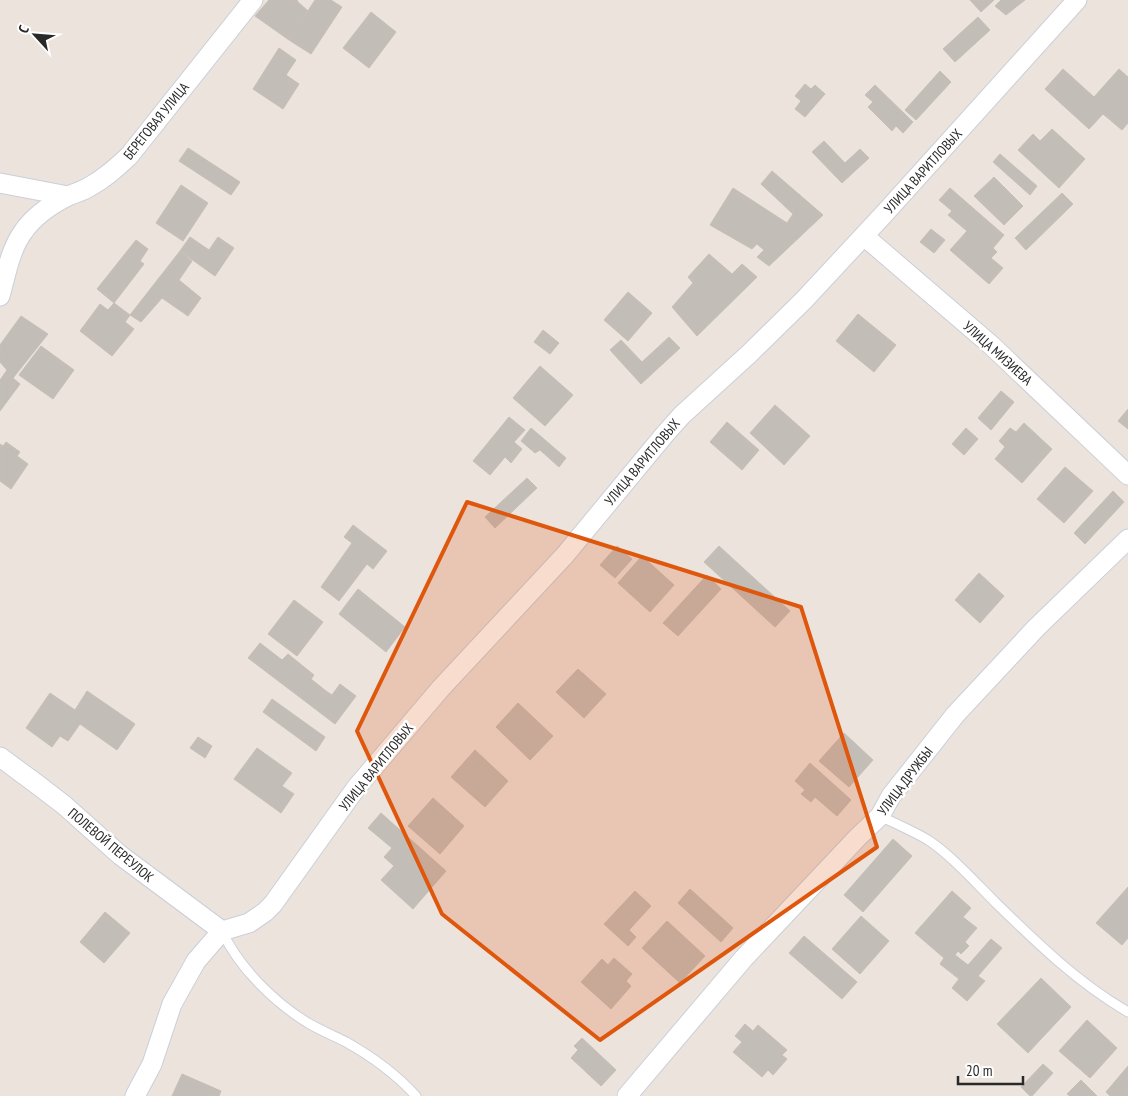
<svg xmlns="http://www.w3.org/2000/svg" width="1128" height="1096" font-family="'PT Sans Narrow',sans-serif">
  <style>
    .building { fill: #c3bdb8; stroke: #c6bfb6 }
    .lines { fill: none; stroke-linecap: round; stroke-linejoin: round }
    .lane-casing { stroke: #cacfda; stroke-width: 11 }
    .street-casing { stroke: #cacfda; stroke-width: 21 }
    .lane { stroke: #fff; stroke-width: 9 }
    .street { stroke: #fff; stroke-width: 19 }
    .marked { fill: #de570d; fill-opacity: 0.2; stroke: #de570d; stroke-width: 4; stroke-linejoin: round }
    .labels { text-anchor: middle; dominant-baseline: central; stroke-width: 5; stroke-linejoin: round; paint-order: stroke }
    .street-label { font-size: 14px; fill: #292929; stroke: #fff }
  </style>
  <rect width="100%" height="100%" fill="#ebe3dc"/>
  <g class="building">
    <path d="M269,0H298L297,1L308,11L289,40L255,16Z"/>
    <path d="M315,0H331L342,7L311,54L289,40Z"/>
    <path d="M970,0H994L981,12Z"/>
    <path d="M1001,0H1025L1006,15L995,6Z"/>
    <path d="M371,12L396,32L369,68L343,48Z"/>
    <path d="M978,17L990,30L955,62L943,49Z"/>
    <path d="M279,48L296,60L286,75L299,84L283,109L253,89Z"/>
    <path d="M1063,69L1094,97L1119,69L1128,77V123L1122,130L1103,114L1089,129L1045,89Z"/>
    <path d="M940,71L951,82L916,120L905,110Z"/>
    <path d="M805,84L811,89L815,85L825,94L805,117L795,109L801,101L795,96Z"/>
    <path d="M875,85L913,122L903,133L896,126L892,131L868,107L873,102L865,95Z"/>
    <path d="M1052,129L1085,159L1059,188L1018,150L1033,134L1040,141Z"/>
    <path d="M824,141L845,163L860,149L869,158L842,183L812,152Z"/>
    <path d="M188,148L240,182L231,195L179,161Z"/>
    <path d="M1000,154L1037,186L1030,195L993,162Z"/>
    <path d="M772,171L823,215L769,266L757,257L764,250L757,244L752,249L710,225L733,188L787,223L793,214L761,184Z"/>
    <path d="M994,177L1023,206L1004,225L974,196Z"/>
    <path d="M181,185L208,203L183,241L156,223Z"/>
    <path d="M950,188L1004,235L993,248L997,252L991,258L1003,268L989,284L950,250L967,231L948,215L952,211L939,200Z"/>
    <path d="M1062,193L1073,204L1026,250L1015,238Z"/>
    <path d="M931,229L945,240L934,253L920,242Z"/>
    <path d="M190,237L209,250L218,237L234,248L215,276L180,251Z"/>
    <path d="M136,240L148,249L140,261L144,264L114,303L97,289Z"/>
    <path d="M180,251L192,261L179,280L201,298L188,316L162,298L141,322L130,315Z"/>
    <path d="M709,254L732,274L742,264L757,277L697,336L672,307L693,283L688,277Z"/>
    <path d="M628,292L652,313L628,341L604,320Z"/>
    <path d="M114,303L130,315L125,322L134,329L112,356L80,331L100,304L108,310Z"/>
    <path d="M858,314L896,345L874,372L836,341Z"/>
    <path d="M21,316L48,334L13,378L20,384L0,411V380L7,370L0,362V345Z"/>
    <path d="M543,330L559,343L550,354L534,342Z"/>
    <path d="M669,337L680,348L641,384L610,350L621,340L642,362Z"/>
    <path d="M41,346L74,370L53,399L19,375Z"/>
    <path d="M540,366L573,395L545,426L513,398Z"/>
    <path d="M1001,391L1014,402L991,430L978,418Z"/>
    <path d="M775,405L810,436L784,465L750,433Z"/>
    <path d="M1128,409V429L1118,421Z"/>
    <path d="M509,417L525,430L514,442L522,449L511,463L505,457L490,475L473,461Z"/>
    <path d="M727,422L759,450L742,470L710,442Z"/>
    <path d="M1024,423L1052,449L1022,483L995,459L1005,447L999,441L1010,428L1016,432Z"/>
    <path d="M531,428L566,458L559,467L540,450L535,453L521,441Z"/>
    <path d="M966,428L978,439L964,455L952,444Z"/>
    <path d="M6,442L20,452L17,456L28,464L11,489L0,481V444L3,446Z"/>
    <path d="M1065,467L1093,491L1064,523L1037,499Z"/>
    <path d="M527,478L537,488L495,528L485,517Z"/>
    <path d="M1113,491L1124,502L1085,544L1074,533Z"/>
    <path d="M353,525L387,551L373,569L367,564L339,601L321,587L352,543L344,537Z"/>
    <path d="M617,546L632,559L615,578L600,565Z"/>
    <path d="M719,546L790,611L775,627L704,562Z"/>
    <path d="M642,556L674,585L650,612L618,583Z"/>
    <path d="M979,573L1004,596L980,623L955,600Z"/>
    <path d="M707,575L721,589L678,636L663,623Z"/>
    <path d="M358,589L405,627L386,652L339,614Z"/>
    <path d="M294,600L323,622L297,656L268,634Z"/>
    <path d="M260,643L282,660L288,654L314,675L311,679L326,691L314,708L248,658Z"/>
    <path d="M578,669L606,694L584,718L556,692Z"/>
    <path d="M340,684L356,696L335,724L314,708L326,691L332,695Z"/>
    <path d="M87,691L135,724L117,750L80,724L68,741L60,736L52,747L26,728L50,693L75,710Z"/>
    <path d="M272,699L325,737L316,751L263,712Z"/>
    <path d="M518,703L553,736L530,760L496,727Z"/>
    <path d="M844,733L873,760L849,787L819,761Z"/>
    <path d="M198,737L212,746L205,758L190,748Z"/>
    <path d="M257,748L292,773L282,786L294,794L281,813L234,779Z"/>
    <path d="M475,750L508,781L485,807L451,777Z"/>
    <path d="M810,763L851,800L837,816L815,797L811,802L801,794L805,790L795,781Z"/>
    <path d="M433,798L464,826L440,854L408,826Z"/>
    <path d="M381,813L446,871L413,909L381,880L394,866L384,857L392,848L368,828Z"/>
    <path d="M893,839L912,856L863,912L844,895Z"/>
    <path d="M1128,887V938L1122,945L1096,923Z"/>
    <path d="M690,889L733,928L721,942L678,903Z"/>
    <path d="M635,891L651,906L629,930L636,937L628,946L604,924Z"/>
    <path d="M952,891L971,908L963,917L977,928L965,942L969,946L961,954L958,951L955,955L968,965L991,939L1002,948L978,976L985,981L967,1001L952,988L959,979L940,964L944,958L915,933Z"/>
    <path d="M105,912L130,933L104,963L80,942Z"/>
    <path d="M861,916L889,941L860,974L832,949Z"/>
    <path d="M667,921L705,956L680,983L642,948Z"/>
    <path d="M804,936L857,982L842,999L789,953Z"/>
    <path d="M614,958L632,974L626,981L631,986L611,1009L581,982L602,959L608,965Z"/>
    <path d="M1041,978L1071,1007L1028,1053L997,1024Z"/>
    <path d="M1087,1020L1117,1048L1090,1078L1059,1051Z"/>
    <path d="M745,1024L753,1031L758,1025L787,1050L782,1055L787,1059L773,1075L768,1070L762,1077L733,1052L742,1042L735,1036Z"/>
    <path d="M582,1038L616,1070L601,1086L571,1058L578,1050L574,1046Z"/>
    <path d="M1043,1064L1053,1073L1032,1096H1030L1021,1087Z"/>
    <path d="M1128,1066V1096H1110L1106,1092Z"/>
    <path d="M182,1074L221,1091L219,1096H172Z"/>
    <path d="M1081,1080L1097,1096H1070L1067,1094Z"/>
  </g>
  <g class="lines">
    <g class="lane-casing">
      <g id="lane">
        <path d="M880,816C896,824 913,831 928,840C951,855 976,883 996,903C1037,943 1078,983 1128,1012"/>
        <path d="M222,931C239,968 274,1002 308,1023C320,1030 334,1036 346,1042C371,1056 397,1075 416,1096"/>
      </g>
    </g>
    <g class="street-casing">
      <g id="street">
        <path d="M0,183L68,196"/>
        <path d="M864,236L991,345L1128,475"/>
        <path d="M0,296C6,275 10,250 23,232C34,216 52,204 68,196C75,193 83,191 89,187C104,179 116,168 129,156L253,0"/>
        <path d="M0,757L34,782L64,805L120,855L222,931"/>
        <path d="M135,1096L152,1064L172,1004L196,961L222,931L249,923L265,912L273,904L356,788L441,688L565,555L665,434L682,415L749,354L804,300L884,214L1077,0"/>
        <path d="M627,1096L744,958L858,837L880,816L891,796L955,715L1036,628L1128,539"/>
      </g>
    </g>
    <use href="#lane" class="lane"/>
    <use href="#street" class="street"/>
  </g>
  <path class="marked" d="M467,502L801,607L877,847L600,1040L442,914L357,731Z"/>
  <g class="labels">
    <g class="street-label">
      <text transform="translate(156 121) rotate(-51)">БЕРЕГОВАЯ УЛИЦА</text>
      <text transform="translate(923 171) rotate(-48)">УЛИЦА ВАРИТЛОВЫХ</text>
      <text transform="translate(998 353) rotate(42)">УЛИЦА МИЗИЕВА</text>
      <text transform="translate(642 462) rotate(-50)">УЛИЦА ВАРИТЛОВЫХ</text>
      <text transform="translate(376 767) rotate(-51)">УЛИЦА ВАРИТЛОВЫХ</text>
      <text transform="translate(905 781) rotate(-53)">УЛИЦА ДРУЖБЫ</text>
      <text transform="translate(111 845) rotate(40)">ПОЛЕВОЙ ПЕРЕУЛОК</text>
    </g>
  </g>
  <g transform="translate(35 35) rotate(296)" stroke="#ffffff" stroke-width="4" paint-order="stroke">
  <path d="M0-4L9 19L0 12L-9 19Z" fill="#292929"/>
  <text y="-8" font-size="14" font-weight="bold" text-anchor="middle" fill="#292929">С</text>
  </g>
  <path d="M958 1076v8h65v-8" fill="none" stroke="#292929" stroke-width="2.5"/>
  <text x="966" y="1076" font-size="15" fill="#292929" stroke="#ffffff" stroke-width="4" paint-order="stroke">20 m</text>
</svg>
